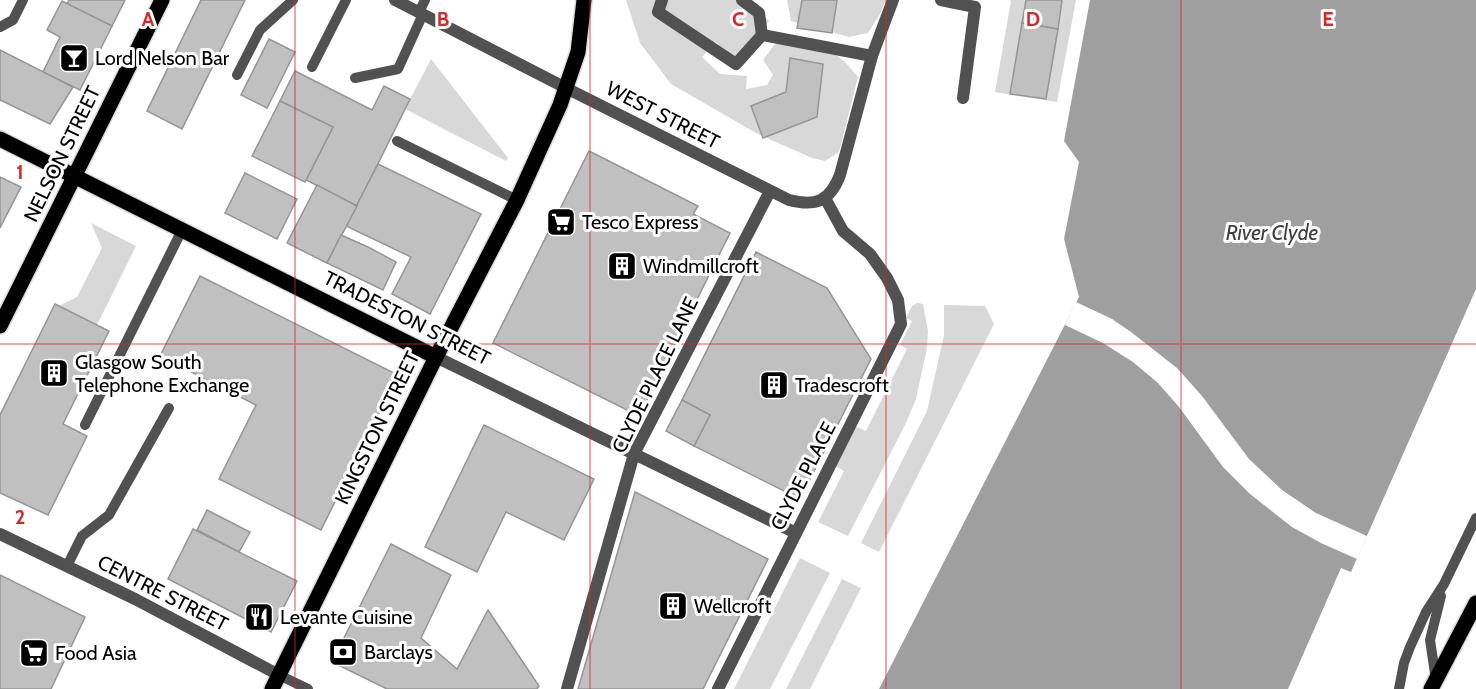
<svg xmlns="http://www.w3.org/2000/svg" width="1476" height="689" font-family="Cabin,sans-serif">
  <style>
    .green { fill: #d8d8d8 }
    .water { fill: #9f9f9f }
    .pier { fill: #fff }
    .building { fill: #c0c0c0; stroke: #959595; stroke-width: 1.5 }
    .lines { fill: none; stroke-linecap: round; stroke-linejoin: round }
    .primary-casing { stroke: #dbdbdb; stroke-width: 18 }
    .service { stroke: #515151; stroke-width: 10 }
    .pedestrian { stroke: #515151; stroke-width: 12 }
    .minor { stroke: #515151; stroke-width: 12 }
    .tertiary { stroke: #515151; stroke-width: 12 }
    .primary { stroke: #000; stroke-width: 15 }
    .grid { fill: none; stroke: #d62828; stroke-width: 1.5; stroke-opacity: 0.55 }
    .labels { text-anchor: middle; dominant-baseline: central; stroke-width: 6; stroke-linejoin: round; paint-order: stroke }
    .poi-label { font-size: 20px; fill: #000; stroke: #fff; text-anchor: start }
    .street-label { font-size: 20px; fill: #000; stroke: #fff }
    .water-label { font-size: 21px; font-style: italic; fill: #404040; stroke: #fff }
    .grid-label { font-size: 20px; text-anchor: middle; font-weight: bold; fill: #d62828; stroke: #fff; stroke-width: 6; stroke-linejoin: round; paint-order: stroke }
  </style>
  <rect width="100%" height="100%" fill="#fff"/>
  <g class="green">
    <path d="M626,0H746L769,21L735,59L715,42L702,57L720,74L747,76L746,89L767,85L773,75L763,60L781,36L827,48L845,62L858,77L839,152L825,161L812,158L756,133L671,84L640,43Z"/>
    <path d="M787,0H886L880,14L868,33L849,37L791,21Z"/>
    <path d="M1009,0H1076L1057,102L995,92L1011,1Z"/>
    <path d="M431,59L508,158L506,161L405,109Z"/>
    <path d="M91,223L136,246L97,325L59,306L77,297L102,248Z"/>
    <path d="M917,303L923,304L928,331L927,348L916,399L905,425L848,536L818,522L844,471L835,466L855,426L866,431L907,349L900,345L912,321L906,318L912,306Z"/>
    <path d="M944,305L985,306L994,324L879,552L861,543L927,411L944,335Z"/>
    <path d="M800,558L830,573L770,689H734Z"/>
    <path d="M842,579L861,588L810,689H786Z"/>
  </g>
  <path class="water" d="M1090,0H1476V289L1351,572L1341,568L1288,689H879L1079,297L1064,239L1079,162L1064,141Z"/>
  <path class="pier" d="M1076,302L1112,319L1131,332L1177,368L1202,396L1249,459L1282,490L1316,513L1367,536L1357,559L1321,543L1292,527L1250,494L1223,467L1179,407L1158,383L1133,362L1103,343L1065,325Z"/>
  <g class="building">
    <path d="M69,0H125L112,26L67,4Z"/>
    <path d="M201,0H245L182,129L147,111Z"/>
    <path d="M802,0H837L832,33L797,28Z"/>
    <path d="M1026,0H1062L1058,29L1022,23Z"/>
    <path d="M62,1L112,26L80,90L43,72L60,37L47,30Z"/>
    <path d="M1022,23L1058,29L1046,99L1010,94Z"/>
    <path d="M269,39L295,52L267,108L241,95Z"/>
    <path d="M0,50L73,87L50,124L0,100Z"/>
    <path d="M790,58L823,64L817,117L763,138L751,106L786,92Z"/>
    <path d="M295,71L372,110L384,86L410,99L357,206L306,180L333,127L280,101Z"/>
    <path d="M280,101L333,127L305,182L252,156Z"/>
    <path d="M589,151L698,206L693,214L730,233L639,416L493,343Z"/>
    <path d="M378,164L481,214L430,314L392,294L411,257L346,226Z"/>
    <path d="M245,173L297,199L277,239L225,213Z"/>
    <path d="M0,177L21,187L0,228Z"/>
    <path d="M317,185L357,206L327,263L287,243Z"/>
    <path d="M341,235L368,247L396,262L383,290L327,263Z"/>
    <path d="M756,252L827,288L871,359L800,499L694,446L710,415L682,400Z"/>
    <path d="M200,276L398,375L321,530L219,479L256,405L160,356Z"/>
    <path d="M55,304L109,331L63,424L87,436L48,515L0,493V415Z"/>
    <path d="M682,400L710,415L694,446L666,431Z"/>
    <path d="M484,425L594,479L564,540L506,512L477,572L425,547Z"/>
    <path d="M635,492L768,559L703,689H578Z"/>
    <path d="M207,510L250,532L239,552L197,530Z"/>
    <path d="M193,529L297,581L271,632L168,579Z"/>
    <path d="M391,544L451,575L421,638L457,669L488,610L539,686L537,689H387L332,662Z"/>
    <path d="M0,575L85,617L51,689H0Z"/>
  </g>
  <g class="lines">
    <g class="primary-casing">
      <g id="primary">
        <path d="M0,139L436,357"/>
        <path d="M0,326L162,0"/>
        <path d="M272,689L436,357L517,200L560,105L578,52L584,0"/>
        <path d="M1431,689L1476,603"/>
      </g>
    </g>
    <g class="service">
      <path d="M419,12L425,0"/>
      <path d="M0,27L13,20L23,0"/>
      <path d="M312,67L346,0"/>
      <path d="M237,75L260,30L293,0"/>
      <path d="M355,78L398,69L423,14"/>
      <path d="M397,141L517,200"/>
      <path d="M85,425L182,230"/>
      <path d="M67,566L82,536L109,515L169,408"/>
      <path d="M279,675L308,689"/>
      <path d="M1436,680L1430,640L1441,596"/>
      <path d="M1399,689L1404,663L1410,647L1426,612L1444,584L1476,518"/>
    </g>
    <g class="pedestrian">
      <path d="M436,357L796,533"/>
      <path d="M567,689L634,454L770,191"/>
      <path d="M718,689L901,324L898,300L887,278L870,254L843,231L825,198"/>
    </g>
    <g class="minor">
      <path d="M662,0L658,12L736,64L762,35L759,13L742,0"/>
      <path d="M941,0L975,7L963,98"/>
      <path d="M762,35L872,56"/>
      <path d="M566,88L789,200C816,207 830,201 840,175L872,56L893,0"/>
      <path d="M0,534L135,599L279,675"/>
    </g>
    <path class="tertiary" d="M395,0L566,88"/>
    <use href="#primary" class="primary"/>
  </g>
  <path class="grid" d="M295,0V689M590,0V689M886,0V689M1181,0V689M0,344H1476"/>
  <defs>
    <g id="bar-square" transform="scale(1.5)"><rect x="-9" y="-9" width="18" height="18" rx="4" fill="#000" stroke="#fff"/><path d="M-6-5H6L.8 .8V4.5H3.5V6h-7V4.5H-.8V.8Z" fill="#fff"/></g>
    <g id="supermarket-square" transform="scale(1.5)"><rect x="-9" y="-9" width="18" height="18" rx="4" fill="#000" stroke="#fff"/><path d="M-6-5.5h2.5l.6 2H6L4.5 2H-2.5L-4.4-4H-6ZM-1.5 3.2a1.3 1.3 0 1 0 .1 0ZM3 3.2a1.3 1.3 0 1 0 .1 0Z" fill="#fff"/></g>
    <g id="building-square" transform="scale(1.5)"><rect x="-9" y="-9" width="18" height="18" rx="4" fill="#000" stroke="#fff"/><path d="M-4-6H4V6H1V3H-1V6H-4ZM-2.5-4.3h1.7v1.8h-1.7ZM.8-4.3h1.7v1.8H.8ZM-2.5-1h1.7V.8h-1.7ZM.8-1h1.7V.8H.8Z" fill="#fff"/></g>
    <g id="restaurant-square" transform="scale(1.5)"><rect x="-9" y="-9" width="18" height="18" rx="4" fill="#000" stroke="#fff"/><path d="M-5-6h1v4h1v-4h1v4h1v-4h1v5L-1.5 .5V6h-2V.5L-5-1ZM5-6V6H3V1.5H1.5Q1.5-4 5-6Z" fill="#fff"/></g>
    <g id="bank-square" transform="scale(1.5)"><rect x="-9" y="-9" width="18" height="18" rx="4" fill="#000" stroke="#fff"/><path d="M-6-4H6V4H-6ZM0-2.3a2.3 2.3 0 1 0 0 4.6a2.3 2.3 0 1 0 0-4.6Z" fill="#fff"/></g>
  </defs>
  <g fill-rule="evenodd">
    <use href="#bar-square" x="74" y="58"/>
    <use href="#supermarket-square" x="561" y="222"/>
    <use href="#building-square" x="622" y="266"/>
    <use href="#building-square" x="54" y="373"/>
    <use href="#building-square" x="774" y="385"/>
    <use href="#building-square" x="673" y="606"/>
    <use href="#restaurant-square" x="259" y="617"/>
    <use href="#bank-square" x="343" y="652"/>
    <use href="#supermarket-square" x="34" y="653"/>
  </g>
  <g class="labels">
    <g class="poi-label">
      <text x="95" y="58">Lord Nelson Bar</text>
      <text x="582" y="222">Tesco Express</text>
      <text x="643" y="266">Windmillcroft</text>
      <text x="75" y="362">Glasgow South<tspan x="75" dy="23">Telephone Exchange</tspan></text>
      <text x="795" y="385">Tradescroft</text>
      <text x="694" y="606">Wellcroft</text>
      <text x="280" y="617">Levante Cuisine</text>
      <text x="364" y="652">Barclays</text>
      <text x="55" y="653">Food Asia</text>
    </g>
    <g class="street-label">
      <text transform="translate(663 115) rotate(27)">WEST STREET</text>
      <text transform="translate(62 154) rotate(-64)">NELSON STREET</text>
      <text transform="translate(407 318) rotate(27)">TRADESTON STREET</text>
      <text transform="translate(655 375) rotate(-64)">CLYDE PLACE LANE</text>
      <text transform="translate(377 428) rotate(-64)">KINGSTON STREET</text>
      <text transform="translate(803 476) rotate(-63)">CLYDE PLACE</text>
      <text transform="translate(163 593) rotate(27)">CENTRE STREET</text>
    </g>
    <g class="water-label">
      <text x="1272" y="232">River Clyde</text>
    </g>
  </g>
  <g class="grid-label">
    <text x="148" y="26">A</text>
    <text x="443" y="26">B</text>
    <text x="738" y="26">C</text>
    <text x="1033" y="26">D</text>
    <text x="1328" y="26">E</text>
    <text x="20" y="179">1</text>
    <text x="20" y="524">2</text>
  </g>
</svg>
